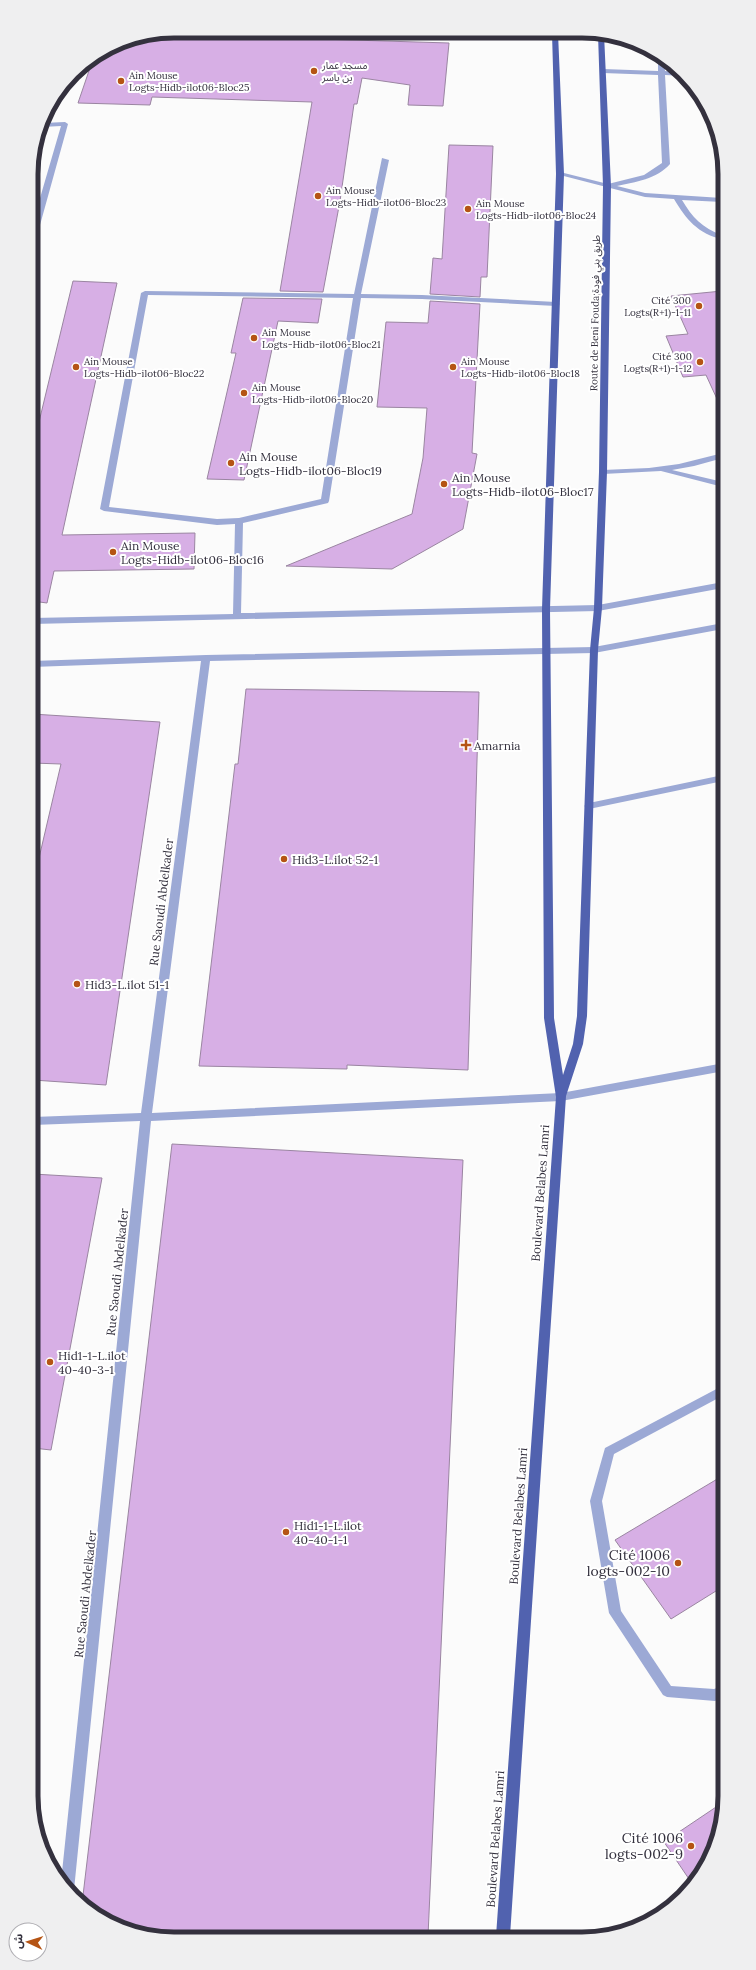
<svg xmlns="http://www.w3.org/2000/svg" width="756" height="1970" font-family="Lora,'Noto Sans Arabic',serif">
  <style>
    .building { fill: #d7afe5; stroke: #9a85a1 }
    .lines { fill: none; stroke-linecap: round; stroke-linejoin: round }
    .minor { fill: #9ca9d5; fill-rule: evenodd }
    .major { fill: #5162af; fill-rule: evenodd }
    .poi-dot { fill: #b55414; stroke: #fff; stroke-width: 1.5 }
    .labels { text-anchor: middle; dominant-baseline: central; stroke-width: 4; stroke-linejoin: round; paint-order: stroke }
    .far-poi-label { font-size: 10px; fill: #34313e; stroke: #fff; text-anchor: start }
    .far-street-label { font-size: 10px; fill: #34313e; stroke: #fff }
    .poi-label { font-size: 12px; fill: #34313e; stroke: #fff; text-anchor: start }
    .street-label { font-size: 12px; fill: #34313e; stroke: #fff }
    .near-poi-label { font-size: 14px; fill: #34313e; stroke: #fff; text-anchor: end }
    .rim { fill: none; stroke: #34313e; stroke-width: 5 }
  </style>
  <rect width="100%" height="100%" fill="#fbfbfb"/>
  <g class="building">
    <path d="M190,35L449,43L443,106L408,105L410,85L362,78L357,104H354L340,201L323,292L280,291L312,102L152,97L150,105L78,103L93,59L119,42L141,37L189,39Z"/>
    <path d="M449,145L493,146L487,277H481L480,297L430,294L433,258L442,259Z"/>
    <path d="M73,281L117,283L62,535L195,533L194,569L54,571L47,603L32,601V451Z"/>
    <path d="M722,291L723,352V412L706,375L683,377L666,336L688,334L671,296Z"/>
    <path d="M243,298L322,299L318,323L278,321L244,480L207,479L236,353H231Z"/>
    <path d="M430,301L480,304L472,453L477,454L463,529L392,569L286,566L412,514L423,458L427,408L377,407L386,322L428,323Z"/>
    <path d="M246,689L479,692L468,1070L347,1065V1069L199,1066L235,764H238Z"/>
    <path d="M32,714L160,722L106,1085L33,1080L32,888L61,764L32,763Z"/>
    <path d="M172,1144L463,1160L428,1936H146L111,1924L82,1904Z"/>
    <path d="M33,1174L102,1178L51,1450L33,1448Z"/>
    <path d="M724,1475V1586L671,1619L615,1540Z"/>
    <path d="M725,1801L714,1851L693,1885L664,1842Z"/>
  </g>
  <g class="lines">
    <g class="minor">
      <path d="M659,54L664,59L665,71L682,72L685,76L665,75L670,164C657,179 635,182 617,186L645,193L722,198V202L682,200C692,217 702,228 722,235V239C698,234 686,219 674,199L645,197L556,174L560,172L608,184L644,175L662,163L658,75L603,73L600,71L603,69L658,71V56Z"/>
      <path d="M65,122L68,124L35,243L31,245V229L61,126L42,127L43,123Z"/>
      <path d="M382,158L389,160L361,294L422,295L556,302L560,304L556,306L422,299L361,298L329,501L328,503L243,523L241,613L598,605L723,582V588L598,611L32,624V618L233,614L235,524L217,525L104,511L100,509L141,293L145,291L354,294ZM148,295L353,298L321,499L239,518L217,519L109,507Z"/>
      <path d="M723,453V458L694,466L672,470L723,482V487L661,471L603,474L599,472L603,470L649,468L679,464Z"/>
      <path d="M723,623V629L594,653L210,661L152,1113L561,1093L724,1063V1071L561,1101L151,1121L74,1890L71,1895L61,1882L140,1121L33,1125V1117L141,1113L201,661L32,667V661L206,655L594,647Z"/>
      <path d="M723,775V781L589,809L584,806L589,803Z"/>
      <path d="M724,1385V1395L614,1454L602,1501L621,1611L671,1686L714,1689L725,1685V1696L715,1701L667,1697L663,1695L609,1613L590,1501L605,1448Z"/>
    </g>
    <path class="major" d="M552,33H558L564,174L550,609L554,1018L563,1075L573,1044L577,1016L590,650L594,608L599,472L603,186L598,34H604L611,186L607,472L602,608L598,650L587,1016L583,1044L566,1096L510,1936H496L556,1097L544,1018L542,609L556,174Z"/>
  </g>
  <g class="poi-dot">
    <circle cx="314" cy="71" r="4"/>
    <circle cx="121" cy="81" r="4"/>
    <circle cx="318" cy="196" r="4"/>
    <circle cx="468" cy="209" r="4"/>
    <circle cx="699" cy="306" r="4"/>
    <circle cx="254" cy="338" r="4"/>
    <circle cx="700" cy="362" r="4"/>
    <circle cx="76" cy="367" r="4"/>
    <circle cx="453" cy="367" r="4"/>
    <circle cx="244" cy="393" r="4"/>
    <circle cx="231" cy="463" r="4"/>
    <circle cx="444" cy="484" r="4"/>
    <circle cx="113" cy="552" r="4"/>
    <path d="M464 739h4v4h4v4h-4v4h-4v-4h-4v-4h4z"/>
    <circle cx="284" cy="859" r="4"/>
    <circle cx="77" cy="984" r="4"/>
    <circle cx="50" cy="1362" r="4"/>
    <circle cx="286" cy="1532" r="4"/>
    <circle cx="678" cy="1563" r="4"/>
    <circle cx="691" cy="1846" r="4"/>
  </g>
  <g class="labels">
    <g class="far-poi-label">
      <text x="322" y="65">مسجد عمار<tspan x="322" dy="12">بن ياسر</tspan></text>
      <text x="129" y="75">Ain Mouse<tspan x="129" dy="12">Logts-Hidb-ilot06-Bloc25</tspan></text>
      <text x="326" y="190">Ain Mouse<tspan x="326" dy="12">Logts-Hidb-ilot06-Bloc23</tspan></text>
      <text x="476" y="203">Ain Mouse<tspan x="476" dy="12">Logts-Hidb-ilot06-Bloc24</tspan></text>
      <text x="691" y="300" text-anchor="end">Cité 300<tspan x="691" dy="12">Logts(R+1)-1-11</tspan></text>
      <text x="262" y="332">Ain Mouse<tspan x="262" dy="12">Logts-Hidb-ilot06-Bloc21</tspan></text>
      <text x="692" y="356" text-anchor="end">Cité 300<tspan x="692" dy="12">Logts(R+1)-1-12</tspan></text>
      <text x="84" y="361">Ain Mouse<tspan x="84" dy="12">Logts-Hidb-ilot06-Bloc22</tspan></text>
      <text x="461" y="361">Ain Mouse<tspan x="461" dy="12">Logts-Hidb-ilot06-Bloc18</tspan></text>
      <text x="252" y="387">Ain Mouse<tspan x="252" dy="12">Logts-Hidb-ilot06-Bloc20</tspan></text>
    </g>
    <g class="far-street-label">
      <text transform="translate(595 313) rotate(-89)">Route de Beni Fouda;طريق بني فودة</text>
    </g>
    <g class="poi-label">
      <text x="239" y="456">Ain Mouse<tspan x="239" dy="14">Logts-Hidb-ilot06-Bloc19</tspan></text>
      <text x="452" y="477">Ain Mouse<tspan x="452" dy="14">Logts-Hidb-ilot06-Bloc17</tspan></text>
      <text x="121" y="545">Ain Mouse<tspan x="121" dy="14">Logts-Hidb-ilot06-Bloc16</tspan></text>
      <text x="474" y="745">Amarnia</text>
      <text x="292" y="859">Hid3-L.ilot 52-1</text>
      <text x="85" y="984">Hid3-L.ilot 51-1</text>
      <text x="58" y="1355">Hid1-1-L.ilot<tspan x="58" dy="14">40-40-3-1</tspan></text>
      <text x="294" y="1525">Hid1-1-L.ilot<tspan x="294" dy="14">40-40-1-1</tspan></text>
    </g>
    <g class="street-label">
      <text transform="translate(161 902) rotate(-83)">Rue Saoudi Abdelkader</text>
      <text transform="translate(540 1193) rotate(-86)">Boulevard Belabes Lamri</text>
      <text transform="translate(117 1272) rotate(-84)">Rue Saoudi Abdelkader</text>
      <text transform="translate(518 1516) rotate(-86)">Boulevard Belabes Lamri</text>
      <text transform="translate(85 1594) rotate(-84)">Rue Saoudi Abdelkader</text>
      <text transform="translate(495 1839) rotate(-86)">Boulevard Belabes Lamri</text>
    </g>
    <g class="near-poi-label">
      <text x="670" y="1555">Cité 1006<tspan x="670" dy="16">logts-002-10</tspan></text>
      <text x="683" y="1838">Cité 1006<tspan x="683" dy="16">logts-002-9</tspan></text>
    </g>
  </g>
  <path d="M0 0H756V1970H0ZM174 38H582A136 136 0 0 1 718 174V1796A136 136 0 0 1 582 1932H174A136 136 0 0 1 38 1796V174A136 136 0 0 1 174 38Z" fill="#efeff0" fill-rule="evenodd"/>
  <path class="rim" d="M174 38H582A136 136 0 0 1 718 174V1796A136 136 0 0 1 582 1932H174A136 136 0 0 1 38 1796V174A136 136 0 0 1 174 38Z"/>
  <g transform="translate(28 1942) rotate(274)"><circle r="19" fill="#ffffff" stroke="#aeadb2"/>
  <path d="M0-3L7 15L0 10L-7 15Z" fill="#b55414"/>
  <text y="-6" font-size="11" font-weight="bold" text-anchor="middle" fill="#34313e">ش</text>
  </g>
</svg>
